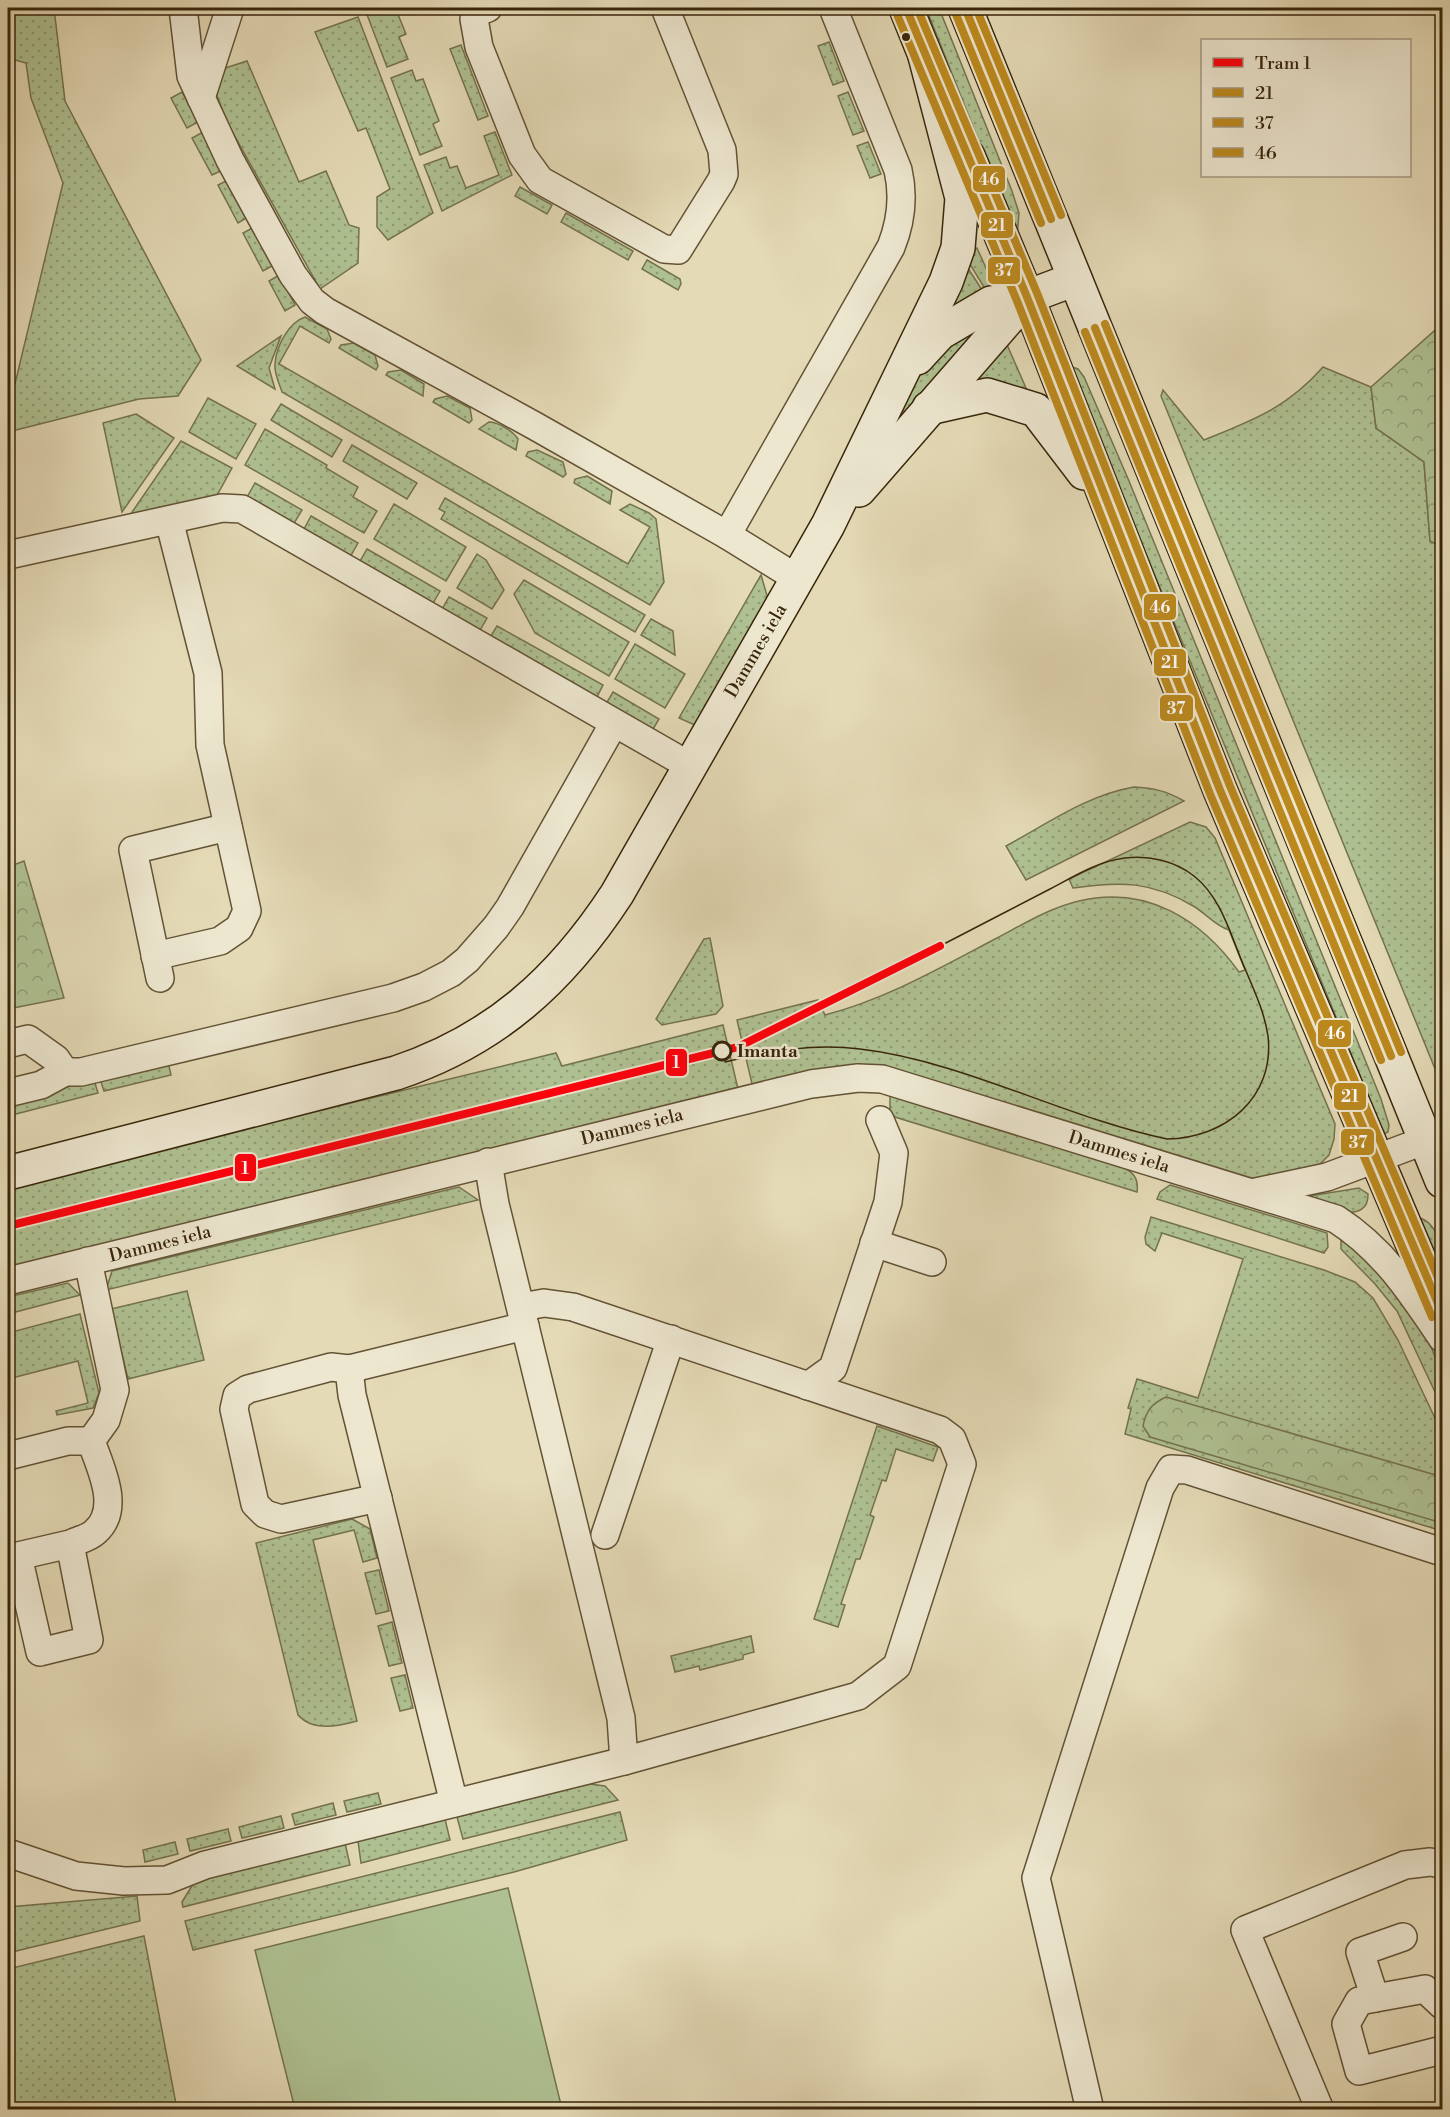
<svg xmlns="http://www.w3.org/2000/svg" width="1450" height="2117" font-family="'Libre Bodoni',serif">
  <style>
    .grass { fill: url(#grass-dots); stroke: #74734e; stroke-width: 1.5 }
    .forest { fill: url(#forest-crowns); stroke: #74734e; stroke-width: 1.5 }
    .park { fill: #afc192; stroke: #74734e; stroke-width: 1.5 }
    .lines { fill: none; stroke-linecap: round; stroke-linejoin: round }
    .street-casing { stroke: #635235; stroke-width: 30 }
    .secondary-casing { stroke: #38250a; stroke-width: 36 }
    .street { stroke: #ede7d0; stroke-width: 27 }
    .secondary { stroke: #ede7d0; stroke-width: 33 }
    .tram { stroke: #38250a; stroke-width: 1.5 }
    .bus-1-casing { stroke: #ede7d0; stroke-width: 12 }
    .bus-2-casing { stroke: #ede7d0; stroke-width: 12 }
    .bus-3-casing { stroke: #ede7d0; stroke-width: 12 }
    .bus-1 { stroke: #bc891e; stroke-width: 8 }
    .bus-2 { stroke: #bc891e; stroke-width: 8 }
    .bus-3 { stroke: #bc891e; stroke-width: 8 }
    .tram-1-casing { stroke: #ede7d0; stroke-width: 12 }
    .tram-1 { stroke: #ff000c; stroke-width: 8 }
    .bus-dot { fill: #38250a; stroke: #ede7d0; stroke-width: 2 }
    .stop-dot { fill: #ede7d0; stroke: #38250a; stroke-width: 3 }
    .labels { text-anchor: middle; dominant-baseline: central; stroke-width: 5; stroke-linejoin: round; paint-order: stroke }
    .street-label { font-size: 18px; fill: #38250a; stroke: #ede7d0 }
    .stop-label { font-size: 18px; font-weight: bold; fill: #38250a; stroke: #ede7d0; text-anchor: start }
    .line-badge { stroke: #ede7d0; stroke-width: 2 }
    .badge-label { font-size: 16px; text-anchor: middle; font-weight: bold; fill: #fff }
  </style>
  <defs>
    <pattern id="grass-dots" width="8" height="8" patternUnits="userSpaceOnUse" patternTransform="scale(1.5)"><rect width="8" height="8" fill="#afc192"/><path d="M2 2h.1M6 6h.1" fill="none" stroke="#8f9d75" stroke-width="1.8" stroke-linecap="round"/></pattern>
    <pattern id="forest-crowns" width="20" height="18" patternUnits="userSpaceOnUse" patternTransform="scale(1.5)"><rect width="20" height="18" fill="#afc192"/><path d="M2 6a3 3 0 1 1 6 0M12 15a3 3 0 1 1 6 0" fill="none" stroke="#8f9d75"/></pattern>
  </defs>
  <rect width="100%" height="100%" fill="#e4dab6"/>
  <filter id="stains"><feTurbulence type="fractalNoise" baseFrequency=".00333" numOctaves="4"/><feColorMatrix values="0 0 0 0 .2 0 0 0 0 .09 0 0 0 0 .02 0 0 0 .5 -.17"/></filter>
  <radialGradient id="worn" r=".72"><stop offset=".6" stop-color="#630" stop-opacity="0"/><stop offset="1" stop-color="#630" stop-opacity=".3"/></radialGradient>
  <g class="grass">
    <path d="M8,8H54L65,101L201,360L178,396L139,399L8,432V386L15,384L63,183L31,98L26,63L8,58Z"/>
    <path d="M378,8H408L397,12L406,34L399,37L408,59L387,67L366,12Z"/>
    <path d="M926,8H939L1012,191L1019,213L1017,238Z"/>
    <path d="M358,17L433,213L388,240L377,227V197L390,189L366,128L358,131L315,32Z"/>
    <path d="M829,42L844,81L833,85L818,46Z"/>
    <path d="M461,45L488,116L478,120L450,49Z"/>
    <path d="M247,61L299,182L326,171L349,225L359,228L358,263L320,289L228,124L217,96L219,70Z"/>
    <path d="M412,70L416,81L423,79L439,121L433,124L442,146L420,155L391,78Z"/>
    <path d="M182,92L198,122L187,128L171,98Z"/>
    <path d="M848,92L864,131L853,135L838,96Z"/>
    <path d="M203,132L223,170L212,175L192,138Z"/>
    <path d="M495,132L512,175L442,211L424,165L446,157L450,168L457,166L466,188L499,175L484,136Z"/>
    <path d="M868,142L881,174L870,178L857,146Z"/>
    <path d="M228,180L248,217L238,223L218,185Z"/>
    <path d="M520,187L552,205L547,214L515,196Z"/>
    <path d="M566,213L633,251L628,260L561,222Z"/>
    <path d="M254,227L274,265L263,271L243,233Z"/>
    <path d="M977,248L995,288L987,292L966,258Z"/>
    <path d="M647,260L680,279L681,284L678,290L642,269Z"/>
    <path d="M964,262L984,293L957,304L952,302Z"/>
    <path d="M279,275L295,305L285,311L269,281Z"/>
    <path d="M305,317L327,329L331,339L329,343L300,326L279,364L628,564L650,527L620,510L630,504L649,513L656,519L664,582L650,605L282,392C279,383 274,373 275,364C276,347 288,323 305,317Z"/>
    <path d="M990,318L904,417L899,416C898,405 924,362 932,353C948,339 972,329 990,318Z"/>
    <path d="M281,336L269,368L275,389L237,366Z"/>
    <path d="M1005,340L1029,395L970,381Z"/>
    <path d="M354,343L375,355L378,366L376,370L339,348L341,345Z"/>
    <path d="M1069,366L1078,369L1084,377L1129,481L1381,1099L1389,1125L1388,1132L1384,1134Z"/>
    <path d="M1323,367L1371,387L1376,428L1424,462L1430,541L1442,547V1086L1161,396L1163,390L1204,440C1253,420 1287,408 1323,367Z"/>
    <path d="M401,370L424,384L423,396L386,375L388,372Z"/>
    <path d="M447,396L470,408L472,420L469,423L433,402L435,399Z"/>
    <path d="M208,398L256,424L236,459L189,432Z"/>
    <path d="M281,404L342,440L332,457L271,420Z"/>
    <path d="M136,414L174,438L122,512L103,423Z"/>
    <path d="M489,422C498,422 513,431 518,439L516,450L479,429Z"/>
    <path d="M265,429L327,465L326,468L358,487L353,497L377,511L364,533L245,465Z"/>
    <path d="M181,441L232,468L216,497L128,518Z"/>
    <path d="M352,445L417,483L407,499L343,461Z"/>
    <path d="M537,450L563,462L566,474L563,477L526,456L528,452Z"/>
    <path d="M587,476L612,491L610,504L574,483L575,479Z"/>
    <path d="M255,483L302,510L293,525L246,499Z"/>
    <path d="M445,498L645,615L635,632L441,519L445,512L439,509Z"/>
    <path d="M394,504L466,547L446,581L374,539Z"/>
    <path d="M311,516L358,543L350,557L303,531Z"/>
    <path d="M367,549L440,591L432,605L359,563Z"/>
    <path d="M477,554L486,560L504,590L492,609L457,588Z"/>
    <path d="M761,575L768,599L697,726L679,718Z"/>
    <path d="M524,580L629,642L609,676L535,633L514,594Z"/>
    <path d="M449,597L487,618L479,632L441,611Z"/>
    <path d="M651,619L673,631L675,655L641,635Z"/>
    <path d="M497,626L603,685L596,699L489,639Z"/>
    <path d="M635,644L685,674L665,708L615,679Z"/>
    <path d="M613,692L659,719L652,731L606,704Z"/>
    <path d="M1134,787C1153,788 1167,791 1184,801L1026,880L1006,846C1047,824 1087,795 1134,787Z"/>
    <path d="M1190,822L1206,827L1215,838L1335,1124L1334,1139L1329,1155L1317,1167L1253,1182L898,1070L753,1088L737,1020L818,1000L825,1015C886,999 940,968 995,939C1022,925 1049,908 1079,901C1146,885 1201,919 1239,972L1245,970L1229,930C1216,926 1206,914 1195,907C1152,881 1120,881 1073,888L1069,879Z"/>
    <path d="M710,938L723,1006L716,1014L662,1025L656,1019L704,939Z"/>
    <path d="M723,1025L738,1089L8,1267V1187L556,1053L562,1066Z"/>
    <path d="M168,1062L171,1075L104,1091L100,1079Z"/>
    <path d="M94,1080L98,1093L8,1116V1102Z"/>
    <path d="M890,1095L1121,1166C1133,1172 1139,1178 1137,1192L895,1117L890,1111Z"/>
    <path d="M1170,1185L1327,1233L1328,1247L1324,1253L1157,1199L1160,1192Z"/>
    <path d="M459,1187L478,1200L106,1290L112,1271Z"/>
    <path d="M1359,1188L1368,1194C1369,1229 1315,1204 1297,1198Z"/>
    <path d="M1151,1217L1324,1270L1355,1282L1373,1298L1398,1340L1442,1433V1531L1125,1434L1131,1409L1128,1408L1137,1379L1198,1398L1243,1259L1162,1233L1155,1251L1146,1244L1145,1237Z"/>
    <path d="M1417,1217C1442,1223 1442,1256 1442,1277Z"/>
    <path d="M1341,1240C1388,1267 1429,1327 1442,1379C1444,1388 1442,1398 1442,1407L1397,1311L1375,1284L1341,1249Z"/>
    <path d="M68,1283L80,1295L8,1314V1297Z"/>
    <path d="M187,1291L204,1360L128,1379L111,1309Z"/>
    <path d="M80,1314L99,1393L93,1408L57,1415L56,1411L88,1403L78,1361L8,1379V1333Z"/>
    <path d="M877,1426L938,1447L933,1461L896,1449L886,1481L882,1480L870,1515L874,1517L860,1559H856L841,1604L845,1605L838,1627L814,1619Z"/>
    <path d="M352,1519L370,1529L377,1558L363,1562L354,1530L313,1540L357,1721C339,1726 313,1732 298,1715L256,1543Z"/>
    <path d="M379,1570L389,1611L376,1614L365,1573Z"/>
    <path d="M392,1622L402,1663L389,1666L378,1626Z"/>
    <path d="M751,1636L754,1652L743,1655V1659L700,1670L699,1666L675,1672L671,1656Z"/>
    <path d="M405,1675L413,1708L400,1711L391,1678Z"/>
    <path d="M590,1784L605,1786L618,1800L463,1839L457,1817Z"/>
    <path d="M378,1793L381,1804L347,1812L344,1801Z"/>
    <path d="M333,1803L336,1815L295,1825L292,1814Z"/>
    <path d="M620,1812L627,1840L514,1872L193,1950L185,1921Z"/>
    <path d="M281,1816L284,1828L242,1838L239,1827Z"/>
    <path d="M445,1819L450,1840L361,1863L358,1841Z"/>
    <path d="M228,1829L231,1841L190,1851L187,1839Z"/>
    <path d="M175,1842L178,1854L145,1862L143,1850Z"/>
    <path d="M345,1843L350,1865L183,1907L182,1902L195,1881Z"/>
    <path d="M137,1896L140,1921L8,1953V1907Z"/>
    <path d="M144,1936L177,2109H8V1969Z"/>
  </g>
  <g class="forest">
    <path d="M1442,324V547L1430,541L1424,462L1376,428L1371,387Z"/>
    <path d="M24,861L64,998L8,1009V867Z"/>
    <path d="M1166,1397L1439,1476L1442,1479V1523L1150,1437L1143,1426C1146,1411 1151,1404 1166,1397Z"/>
  </g>
  <path class="park" d="M508,1888L562,2109H295L255,1950Z"/>
  <g class="lines">
    <g class="street-casing">
      <g id="street">
        <path d="M183,8L191,76L230,160L293,275L312,301L325,311L535,426L727,535L798,579"/>
        <path d="M488,8L480,11L474,19L479,47L522,155L540,180L664,249L678,250L721,181L724,174L722,150L665,8"/>
        <path d="M201,98L230,8"/>
        <path d="M727,535L891,247C901,222 904,196 898,170L833,8"/>
        <path d="M8,555L222,508L242,509L690,766"/>
        <path d="M155,956L220,941L239,928L247,911L210,745L208,673L169,520"/>
        <path d="M160,978L133,850L228,827"/>
        <path d="M8,1044L28,1039L56,1059L65,1072"/>
        <path d="M8,1093L41,1085L65,1072H81L393,998L424,987L451,973L467,960L496,927L510,907L614,723"/>
        <path d="M488,1162L495,1204L621,1718L624,1761"/>
        <path d="M1256,1192L1327,1177L1426,1140"/>
        <path d="M874,1243L932,1262"/>
        <path d="M88,1261L115,1390L106,1420L91,1441"/>
        <path d="M8,1281L811,1084L858,1078L882,1079L1336,1219C1383,1249 1411,1292 1442,1338"/>
        <path d="M349,1369L352,1395L454,1803"/>
        <path d="M808,1386L833,1368L888,1202L894,1153L880,1120"/>
        <path d="M8,1456L68,1441H91"/>
        <path d="M378,1498L281,1519L265,1514L255,1504L234,1409L237,1396L248,1389L331,1367L349,1369L525,1326"/>
        <path d="M605,1535L671,1339"/>
        <path d="M70,1544L18,1556L40,1652L89,1640L70,1544C78,1540 89,1538 95,1532C122,1509 100,1467 91,1441"/>
        <path d="M8,1853L76,1876L124,1881L167,1880L205,1865L624,1761L858,1696L897,1666L962,1464L952,1439L940,1430L573,1307L544,1303L522,1307"/>
        <path d="M1375,1998L1360,1952L1403,1937"/>
        <path d="M1442,2005L1425,1989L1359,2001L1346,2024L1359,2071L1442,2050"/>
        <path d="M1090,2110L1036,1878L1160,1488L1171,1469L1187,1470L1442,1552"/>
        <path d="M1320,2110L1245,1930L1405,1865L1430,1862L1442,1864"/>
      </g>
    </g>
    <g class="secondary-casing">
      <g id="secondary">
        <path d="M906,8L933,75"/>
        <path d="M965,8L1442,1181"/>
        <path d="M968,156L1027,297L1220,790L1442,1313"/>
        <path d="M917,358L940,333L991,303L1027,297L1075,279"/>
        <path d="M929,408L987,395L1036,410L1084,473"/>
        <path d="M859,490L1027,297"/>
        <path d="M8,1173L396,1073C495,1040 561,980 617,894L828,525L946,282L958,248L962,198L925,56"/>
      </g>
    </g>
    <use href="#street" class="street"/>
    <use href="#secondary" class="secondary"/>
    <path class="tram" d="M725,1062C769,1051 814,1043 860,1049C963,1061 1066,1118 1167,1139C1225,1138 1275,1098 1268,1036C1264,1008 1249,980 1239,954C1228,926 1218,895 1194,876C1175,861 1149,855 1125,858C1098,861 1073,877 1050,889C1013,908 977,927 940,946"/>
    <g class="bus-1-casing">
      <g id="bus-1">
        <path d="M906,8L1027,297L1220,790L1442,1313"/>
        <path d="M965,8L1051,219"/>
        <path d="M1095,328L1391,1056"/>
      </g>
    </g>
    <g class="bus-2-casing">
      <g id="bus-2">
        <path d="M896,12L1017,301L1210,794L1432,1317"/>
        <path d="M955,12L1041,223"/>
        <path d="M1085,332L1381,1060"/>
      </g>
    </g>
    <g class="bus-3-casing">
      <g id="bus-3">
        <path d="M917,8L1037,293L1230,786L1442,1287"/>
        <path d="M976,8L1061,215"/>
        <path d="M1105,324L1401,1052"/>
      </g>
    </g>
    <use href="#bus-1" class="bus-1"/>
    <use href="#bus-2" class="bus-2"/>
    <use href="#bus-3" class="bus-3"/>
    <g class="tram-1-casing">
      <path id="tram-1" d="M8,1226L738,1047L940,946"/>
    </g>
    <use href="#tram-1" class="tram-1"/>
  </g>
  <circle class="bus-dot" cx="906" cy="37" r="5"/>
  <circle class="stop-dot" cx="722" cy="1051" r="9"/>
  <g class="labels">
    <g class="street-label">
      <text transform="translate(756 651) rotate(-60)">Dammes iela</text>
      <text transform="translate(632 1127) rotate(-14)">Dammes iela</text>
      <text transform="translate(1119 1152) rotate(17)">Dammes iela</text>
      <text transform="translate(160 1244) rotate(-14)">Dammes iela</text>
    </g>
    <g class="stop-label">
      <text x="737" y="1051">Imanta</text>
    </g>
  </g>
  <g class="line-badge">
    <rect x="972" y="165" width="34" height="28" rx="6" fill="#bc891e"/>
    <rect x="980" y="211" width="34" height="28" rx="6" fill="#bc891e"/>
    <rect x="987" y="256" width="34" height="29" rx="6" fill="#bc891e"/>
    <rect x="1143" y="593" width="34" height="28" rx="6" fill="#bc891e"/>
    <rect x="1153" y="648" width="34" height="29" rx="6" fill="#bc891e"/>
    <rect x="1159" y="694" width="35" height="28" rx="6" fill="#bc891e"/>
    <rect x="1317" y="1019" width="35" height="29" rx="6" fill="#bc891e"/>
    <rect x="665" y="1048" width="23" height="29" rx="6" fill="#ff000c"/>
    <rect x="1333" y="1082" width="34" height="29" rx="6" fill="#bc891e"/>
    <rect x="1340" y="1128" width="35" height="28" rx="6" fill="#bc891e"/>
    <rect x="234" y="1153" width="23" height="29" rx="6" fill="#ff000c"/>
  </g>
  <g class="badge-label">
    <text x="989" y="185">46</text>
    <text x="997" y="231">21</text>
    <text x="1004" y="276">37</text>
    <text x="1160" y="613">46</text>
    <text x="1170" y="668">21</text>
    <text x="1176" y="714">37</text>
    <text x="1335" y="1039">46</text>
    <text x="676" y="1068">1</text>
    <text x="1350" y="1102">21</text>
    <text x="1358" y="1148">37</text>
    <text x="245" y="1174">1</text>
  </g>
  <rect width="1450" height="2117" fill="none" stroke="#e4dab6" stroke-width="30"/>
  <rect x="9" y="9" width="1432" height="2099" fill="none" stroke="#38250a" stroke-width="3"/>
  <rect x="15" y="15" width="1420" height="2087" fill="none" stroke="#38250a" stroke-width="1.5"/>
  <rect x="1201" y="39" width="210" height="138" fill="#ede7d0" stroke="#a59981" stroke-width="1.5"/>
  <rect x="1213" y="58" width="30" height="9" fill="#ff000c" stroke="#a59981" stroke-width="1.5"/>
  <text x="1255" y="69" font-size="18" fill="#38250a">Tram 1</text>
  <rect x="1213" y="88" width="30" height="9" fill="#bc891e" stroke="#a59981" stroke-width="1.5"/>
  <text x="1255" y="99" font-size="18" fill="#38250a">21</text>
  <rect x="1213" y="118" width="30" height="9" fill="#bc891e" stroke="#a59981" stroke-width="1.5"/>
  <text x="1255" y="129" font-size="18" fill="#38250a">37</text>
  <rect x="1213" y="148" width="30" height="9" fill="#bc891e" stroke="#a59981" stroke-width="1.5"/>
  <text x="1255" y="159" font-size="18" fill="#38250a">46</text>
  <rect width="100%" height="100%" filter="url(#stains)"/>
  <rect width="100%" height="100%" fill="url(#worn)"/>
</svg>
